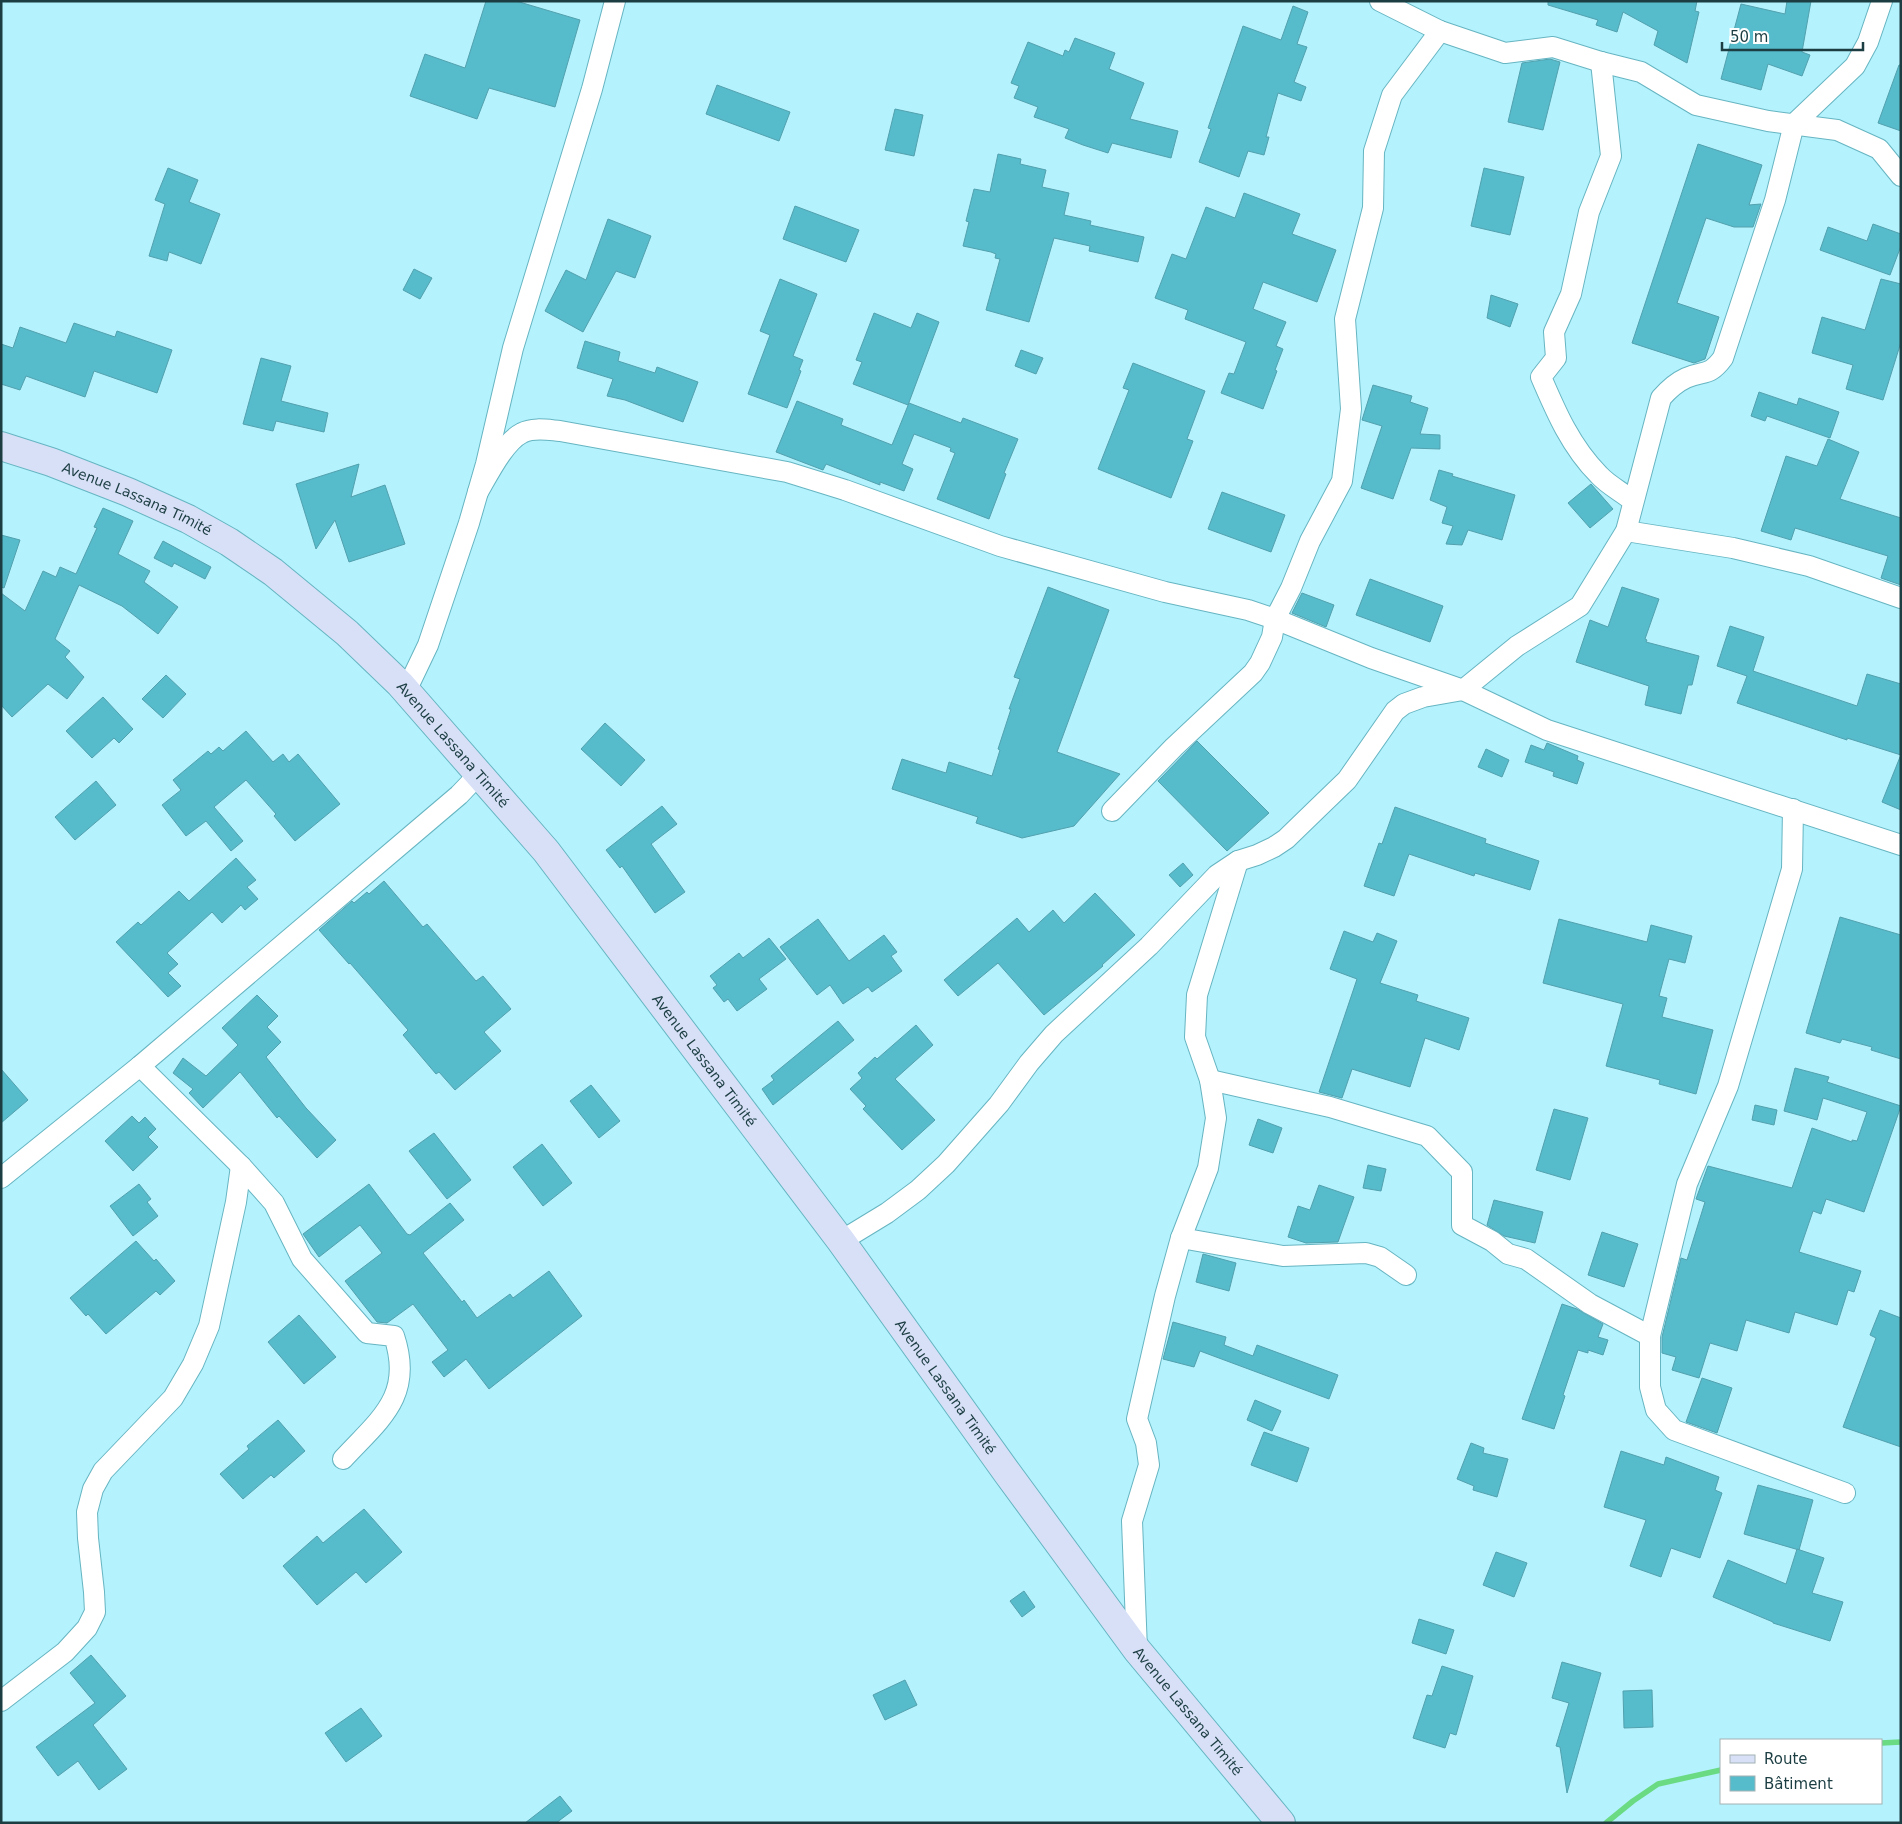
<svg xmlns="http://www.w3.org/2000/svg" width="1902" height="1824" font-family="'DejaVu Sans',sans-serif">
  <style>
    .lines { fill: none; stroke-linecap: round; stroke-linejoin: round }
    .stream { stroke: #6ada83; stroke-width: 5.5 }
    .building { fill: #56bbcb; stroke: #52a1ae }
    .street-casing { stroke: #66b5c2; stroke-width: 22 }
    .secondary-casing { stroke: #66b5c2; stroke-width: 30 }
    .street { stroke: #fff; stroke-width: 20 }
    .secondary { stroke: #d8e0f7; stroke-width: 28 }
    .labels { text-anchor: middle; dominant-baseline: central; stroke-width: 4; stroke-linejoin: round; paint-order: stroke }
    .street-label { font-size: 14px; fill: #1c3e43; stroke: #fff }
  </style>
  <rect width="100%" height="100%" fill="#b4f2fd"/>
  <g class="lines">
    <g class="stream">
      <path d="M1881,1743L1901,1742"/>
      <path d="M1606,1823L1633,1801L1658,1784L1721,1770"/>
    </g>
  </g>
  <g class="building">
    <path d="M486,1H516L580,20L555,107L489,88L477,119L410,96L425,54L465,68Z"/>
    <path d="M1548,1H1697L1695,11L1699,12L1687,63L1654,45L1658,31L1623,12L1617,32L1596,25L1598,20L1548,5Z"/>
    <path d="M1787,1H1811L1802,52L1810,55L1802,76L1768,64L1761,90L1721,79L1741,4L1785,14Z"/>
    <path d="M1293,6L1308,12L1297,44L1307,47L1294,82L1306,87L1301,101L1278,93L1266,137H1269L1264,155L1248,151L1239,177L1199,162L1211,129L1208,128L1243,26L1281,40Z"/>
    <path d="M1075,38L1115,53L1109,69L1144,83L1130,119L1178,131L1171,158L1112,143L1108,153L1083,145L1065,138L1069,129L1034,117L1038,107L1014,98L1019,86L1011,83L1028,42L1063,56L1065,50L1069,52Z"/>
    <path d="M1550,59L1560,62L1543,130L1508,122L1522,63Z"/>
    <path d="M1899,65H1901V131L1878,123Z"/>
    <path d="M717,85L790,112L779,141L706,114Z"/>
    <path d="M895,109L923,115L914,156L885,150Z"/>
    <path d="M1698,144L1762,165L1749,205L1761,204L1753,227H1734L1706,218L1677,303L1719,317L1705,359L1694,363L1632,343Z"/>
    <path d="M998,154L1021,159L1020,164L1046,170L1042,187L1069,193L1064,215L1091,221L1090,225L1144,237L1138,262L1089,251L1090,246L1054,238L1029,322L986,310L1000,259L995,258L996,254L991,252L963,246L969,222L966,221L974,189L990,192Z"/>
    <path d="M168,168L198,180L189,202L220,214L201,264L169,252L167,261L149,256L165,204L155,200Z"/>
    <path d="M1484,168L1524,177L1510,235L1471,226Z"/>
    <path d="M1244,193L1300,214L1292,234L1336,250L1317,302L1263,282L1253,309L1286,322L1276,346L1283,349L1275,370L1277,371L1263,409L1221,393L1229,373L1234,374L1246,342L1185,319L1188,310L1155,298L1172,254L1186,259L1206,207L1235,218Z"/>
    <path d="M795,206L859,230L846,262L783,239Z"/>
    <path d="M608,219L651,236L635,278L616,271L583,332L545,311L566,270L586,280Z"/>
    <path d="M1873,224L1901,234V246L1890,275L1820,250L1828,227L1867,241Z"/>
    <path d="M414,269L432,278L420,299L403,290Z"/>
    <path d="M780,279L817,294L793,356L803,360L799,370L801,371L787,408L748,394L770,335L760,331Z"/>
    <path d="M1881,279L1901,284V342L1883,400L1846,389L1853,365L1812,353L1822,317L1865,330Z"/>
    <path d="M1491,295L1518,304L1510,327L1487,318Z"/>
    <path d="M874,313L911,328L917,313L939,322L908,405L853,384L862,362L856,360Z"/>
    <path d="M74,323L115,337L117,331L172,350L157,393L94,371L85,397L26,376L20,390L1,384V344L13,348L20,327L66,343Z"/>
    <path d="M585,341L620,352L618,361L655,373L657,367L698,382L683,422L625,400L607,396L613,379L577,368Z"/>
    <path d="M1021,350L1043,358L1036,374L1015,366Z"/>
    <path d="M261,358L291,366L281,401L328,413L324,432L276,421L273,431L243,424Z"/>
    <path d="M1133,363L1205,391L1187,439L1193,441L1171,498L1098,469L1129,390L1123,388Z"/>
    <path d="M1373,385L1412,396L1410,402L1428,408L1420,434L1440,435V449L1411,448L1393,499L1361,488L1382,426L1362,420Z"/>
    <path d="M1759,392L1797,405L1799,398L1839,412L1830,438L1767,416L1765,421L1751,416Z"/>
    <path d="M797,401L843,419L841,425L892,445L909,403L961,423L963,418L1018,439L1004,473L1006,474L989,519L937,499L955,453L950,451L951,448L914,434L902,464L913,469L904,491L880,482V485L826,464L823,470L776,452Z"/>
    <path d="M1828,439L1859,452L1840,499L1901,518V585L1881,578L1888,556L1795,528L1791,540L1761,531L1786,456L1817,466Z"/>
    <path d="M359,464L351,497L385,485L405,544L349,562L335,520L316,549L296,484Z"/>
    <path d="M1439,470L1453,474L1452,476L1515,495L1502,540L1468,530L1462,545L1446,544L1453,526L1442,523L1447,507L1430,500Z"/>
    <path d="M1591,484L1613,509L1590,528L1568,503Z"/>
    <path d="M1222,492L1285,515L1271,552L1208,529Z"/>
    <path d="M103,508L133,521L118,554L150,571L144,582L178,607L158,634L122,606L79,585L55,639L70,651L65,657L84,677L67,699L48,684L12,717L1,705V593L25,611L43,571L56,577L60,567L76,574L97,528L94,527Z"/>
    <path d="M1,535L20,540L4,588L1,587Z"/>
    <path d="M163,541L211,567L205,579L174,563L172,567L154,558Z"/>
    <path d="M1370,579L1443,606L1430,642L1356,615Z"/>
    <path d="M1048,587L1109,610L1057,752L1120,774L1074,826L1022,838L976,823L978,817L892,789L902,759L946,773L949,762L992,776L1000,750L998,749L1011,709H1009L1020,679L1014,677Z"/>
    <path d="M1622,587L1659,599L1645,639L1647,640L1646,642L1699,656L1692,685H1688L1681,714L1645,705L1649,686L1576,662L1590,620L1608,627Z"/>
    <path d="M1302,593L1334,605L1326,627L1292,613Z"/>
    <path d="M1730,626L1764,637L1753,671L1857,706L1867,674L1901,684V755L1847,738V740L1737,703L1747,676L1717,666Z"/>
    <path d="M166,675L186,694L163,718L142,699Z"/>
    <path d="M103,697L133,729L119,743L114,738L92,758L66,731Z"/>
    <path d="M605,723L645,760L621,786L581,749Z"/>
    <path d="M246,731L273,762L283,754L289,762L298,754L340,804L295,841L274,816L276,814L246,780L214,807L243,841L231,851L206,821L186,836L162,805L181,790L173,780L208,751L211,754L219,747L223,751Z"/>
    <path d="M1197,741L1269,813L1227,851L1158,781Z"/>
    <path d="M1547,743L1578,756L1577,760L1584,763L1577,784L1553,776L1554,772L1525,762L1531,745L1544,750Z"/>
    <path d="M1486,749L1509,760L1502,777L1478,767Z"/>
    <path d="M1900,757H1901V810L1882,802Z"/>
    <path d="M96,781L116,805L75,840L55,817Z"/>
    <path d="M662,806L677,824L651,844L685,892L655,913L622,866L620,868L606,850Z"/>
    <path d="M1395,807L1486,839L1485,843L1539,861L1530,890L1475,873L1474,876L1409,854L1394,896L1364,886L1379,843L1382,844Z"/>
    <path d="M236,858L256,880L247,887L258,899L245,910L241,905L222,923L212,912L167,953L178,964L168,973L181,986L168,997L116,942L138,922L141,925L179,891L189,901Z"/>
    <path d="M1183,863L1193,875L1180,887L1169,875Z"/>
    <path d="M384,881L423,927L427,924L476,981L483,976L511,1009L484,1032L501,1051L455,1090L439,1072L436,1074L403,1035L408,1030L350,963L349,964L319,930L352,901L354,903L367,892L369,894Z"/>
    <path d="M1095,893L1135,935L1102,965L1103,966L1044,1015L998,963L958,996L944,980L1017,918L1029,932L1053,910L1064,923Z"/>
    <path d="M1840,917L1901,935V1059L1871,1050L1872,1047L1842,1039L1840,1043L1806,1033Z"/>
    <path d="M818,919L849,961L884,935L897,952L891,956L902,971L872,992L868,987L843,1004L830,985L817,995L780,947Z"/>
    <path d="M1559,919L1647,942L1651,925L1692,936L1685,963L1669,959L1659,996L1667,998L1662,1017L1713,1030L1696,1094L1659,1084L1660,1080L1606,1066L1623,1004L1543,983Z"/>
    <path d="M1344,931L1373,942L1377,933L1397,941L1380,983L1418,995L1416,1001L1469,1018L1459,1050L1425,1038L1410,1087L1352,1069L1342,1098L1319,1092L1357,979L1330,969Z"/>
    <path d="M769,938L786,959L759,979L767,989L737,1011L728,999L724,1002L713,988L717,985L710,976L739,953L743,958Z"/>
    <path d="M257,995L278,1016L267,1027L281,1042L266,1057L306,1108L336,1140L317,1158L279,1116L277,1118L240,1072L203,1108L189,1093L193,1089L173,1073L183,1058L206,1076L238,1045L222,1028Z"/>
    <path d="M838,1021L854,1040L773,1105L762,1089L774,1080L771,1076Z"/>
    <path d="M916,1025L933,1045L895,1079L935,1120L902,1150L863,1109L866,1106L850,1089L862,1078L858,1073L875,1057L877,1059Z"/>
    <path d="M1795,1068L1829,1077L1827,1082L1901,1106L1864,1212L1826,1199L1821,1214L1813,1211L1799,1252L1861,1271L1854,1292L1848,1290L1837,1325L1795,1312L1789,1333L1746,1320L1737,1351L1710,1343L1699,1378L1672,1370L1676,1357L1662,1353V1337L1681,1258L1687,1260L1705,1202L1696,1199L1708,1166L1792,1188L1812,1128L1852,1142V1140L1857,1141L1867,1112L1823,1098L1817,1120L1784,1111Z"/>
    <path d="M1,1069L28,1100L1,1123Z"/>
    <path d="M591,1085L620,1121L599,1138L570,1101Z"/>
    <path d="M1755,1105L1777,1110L1774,1125L1752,1120Z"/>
    <path d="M1554,1109L1588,1118L1570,1180L1536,1170Z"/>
    <path d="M132,1116L139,1123L145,1117L156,1129L148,1137L158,1147L133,1171L105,1141Z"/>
    <path d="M1258,1119L1282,1128L1273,1153L1249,1145Z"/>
    <path d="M434,1133L471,1180L447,1199L409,1151Z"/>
    <path d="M542,1144L572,1183L543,1206L513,1167Z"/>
    <path d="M1368,1165L1386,1169L1381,1191L1363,1188Z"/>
    <path d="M139,1184L151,1199L147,1202L158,1216L133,1236L110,1206Z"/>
    <path d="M369,1184L407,1234L410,1235L450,1203L464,1220L423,1253L462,1302L464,1300L477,1318L510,1294L513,1298L549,1271L582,1316L489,1389L466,1359L444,1377L432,1362L448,1350L413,1304L387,1323L377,1322L345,1281L382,1253L360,1225L319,1257L303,1234Z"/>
    <path d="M1319,1185L1354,1197L1338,1242L1306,1243L1288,1237L1298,1206L1310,1210Z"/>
    <path d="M1494,1200L1543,1212L1535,1243L1504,1236L1487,1225Z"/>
    <path d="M1602,1232L1638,1244L1624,1287L1588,1275Z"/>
    <path d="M136,1241L154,1261L156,1259L175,1281L160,1295L156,1291L106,1334L88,1314L86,1316L70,1298Z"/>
    <path d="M1203,1254L1236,1263L1229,1291L1196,1282Z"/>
    <path d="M1562,1304L1577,1309L1603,1324L1598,1337L1608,1340L1603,1355L1588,1350V1353L1578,1350L1563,1395L1565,1396L1554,1429L1522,1419Z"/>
    <path d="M1880,1310L1901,1318V1447L1843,1427L1876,1338L1870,1335Z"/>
    <path d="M299,1315L336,1357L304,1384L268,1342Z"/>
    <path d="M1173,1322L1226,1337L1224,1345L1253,1356L1257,1345L1338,1375L1329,1399L1200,1351L1194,1367L1163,1359Z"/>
    <path d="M1702,1378L1732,1388L1717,1433L1686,1422Z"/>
    <path d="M1255,1400L1281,1411L1272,1431L1247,1420Z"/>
    <path d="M278,1420L305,1451L274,1478L271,1475L243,1499L220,1474L249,1449L247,1446Z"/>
    <path d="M1264,1432L1309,1448L1297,1482L1251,1465Z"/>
    <path d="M1471,1443L1484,1448L1483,1453L1508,1459L1497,1497L1473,1490L1474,1486L1457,1479Z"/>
    <path d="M1621,1451L1664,1465L1666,1457L1719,1477L1715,1490L1722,1493L1700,1558L1671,1548L1661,1577L1630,1566L1646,1520L1604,1507Z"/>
    <path d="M1758,1485L1813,1500L1799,1550L1744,1534Z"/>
    <path d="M364,1509L402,1552L366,1583L356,1572L317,1605L283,1566L317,1536L323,1543Z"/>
    <path d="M1797,1549L1824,1558L1812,1593L1843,1602L1830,1641L1773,1623V1622L1713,1597L1728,1560L1786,1584Z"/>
    <path d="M1496,1552L1527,1563L1514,1597L1483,1585Z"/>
    <path d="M1024,1591L1035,1607L1022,1617L1010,1601Z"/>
    <path d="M1419,1619L1454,1630L1446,1654L1412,1643Z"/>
    <path d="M91,1655L126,1696L93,1725L127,1769L99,1790L78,1761L58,1776L36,1747L95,1703L70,1673Z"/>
    <path d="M1562,1662L1601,1673L1567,1793L1560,1747L1556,1746L1569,1703L1552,1698Z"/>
    <path d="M1442,1666L1473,1676L1456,1735L1450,1733L1445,1748L1413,1738L1427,1695L1432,1696Z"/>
    <path d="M905,1680L917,1705L885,1720L873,1695Z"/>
    <path d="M1652,1690L1653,1727L1624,1728L1623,1691Z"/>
    <path d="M361,1708L382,1736L346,1762L325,1733Z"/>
    <path d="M560,1796L572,1811L556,1823H525Z"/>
  </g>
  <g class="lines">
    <g class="street-casing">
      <g id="street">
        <path d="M1380,1L1440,31L1505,53L1553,47L1601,62L1641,72L1696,105L1768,121L1837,130L1879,149L1901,176"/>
        <path d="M1601,62L1611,156L1589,212L1571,294L1554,332L1556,358L1541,377C1556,412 1571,447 1599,475C1608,485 1622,492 1633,501"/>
        <path d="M478,492C488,475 504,442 522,433C533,427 548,430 560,431L787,472L845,490L1000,546L1165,592L1248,610L1275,619L1371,658L1463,690L1547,730L1901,845"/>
        <path d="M1626,531L1733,548L1809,566L1901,598"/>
        <path d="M406,691L428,645L469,523L486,464L513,348L592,89L615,1"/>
        <path d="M1793,809L1792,869L1728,1086L1687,1184L1650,1336V1387L1656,1410L1674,1430L1845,1493"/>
        <path d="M1112,811L1174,747L1253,673L1260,663L1272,637L1275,619L1291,588L1310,541L1342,481L1351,409L1345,319L1373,208L1374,151L1392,95L1440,31"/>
        <path d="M140,1066L241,1166L274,1203L302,1259L367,1333L394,1336C414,1396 380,1419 343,1459"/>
        <path d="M1210,1080L1330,1107L1427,1136L1462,1172V1225L1492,1241L1508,1254L1526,1259L1590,1304L1650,1336"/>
        <path d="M1,1178L140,1066L459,795L479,774"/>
        <path d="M1181,1238L1283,1256L1366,1253L1380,1257L1406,1275"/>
        <path d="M841,1241L887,1213L918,1190L946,1164L999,1104L1029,1063L1054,1034L1149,946L1217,875L1238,861L1257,855L1274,847L1286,839L1319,807L1347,780L1395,711L1404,704L1423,697L1463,690L1517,646L1580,606L1626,531L1661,398C1668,390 1675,383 1686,378C1704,370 1709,377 1723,358L1775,200L1794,124L1855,66L1868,42L1882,1"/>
        <path d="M1137,1650L1132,1521L1149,1465L1146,1443L1137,1419L1165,1296L1181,1238L1208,1168L1216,1118L1210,1080L1195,1037L1197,995L1238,861"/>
        <path d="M1,1701L65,1652L87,1628L95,1612L94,1592L88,1538L87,1512L93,1489L103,1471L173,1398L193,1364L209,1326L236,1202L241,1166"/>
      </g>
    </g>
    <g class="secondary-casing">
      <g id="secondary">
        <path id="s1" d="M1,446L51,462L128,492L188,519L229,542L273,572L347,633L400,684L546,851L841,1241L1008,1474L1137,1650L1281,1823"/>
      </g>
    </g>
    <use href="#street" class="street"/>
    <use href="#secondary" class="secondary"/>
  </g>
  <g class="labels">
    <g class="street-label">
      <text stroke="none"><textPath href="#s1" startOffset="146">Avenue Lassana Timité</textPath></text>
      <text stroke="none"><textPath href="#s1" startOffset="551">Avenue Lassana Timité</textPath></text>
      <text stroke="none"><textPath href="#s1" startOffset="955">Avenue Lassana Timité</textPath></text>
      <text stroke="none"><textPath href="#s1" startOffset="1361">Avenue Lassana Timité</textPath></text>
      <text stroke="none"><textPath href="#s1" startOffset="1766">Avenue Lassana Timité</textPath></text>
    </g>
  </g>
  <rect width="1902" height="1824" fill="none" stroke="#1c3e43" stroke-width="5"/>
  <rect x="1720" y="1739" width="162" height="65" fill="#ffffff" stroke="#a4b2b4"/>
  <rect x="1730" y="1755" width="25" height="8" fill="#d8e0f7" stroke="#a4b2b4"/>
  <text x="1764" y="1764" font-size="15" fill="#1c3e43">Route</text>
  <rect x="1730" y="1776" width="25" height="15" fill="#56bbcb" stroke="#a4b2b4"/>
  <text x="1764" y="1789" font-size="15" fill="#1c3e43">Bâtiment</text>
  <path d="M1722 42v8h141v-8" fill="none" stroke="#1c3e43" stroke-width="2.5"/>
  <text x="1730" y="42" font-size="15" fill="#1c3e43" stroke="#ffffff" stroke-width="4" paint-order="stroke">50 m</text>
</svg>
